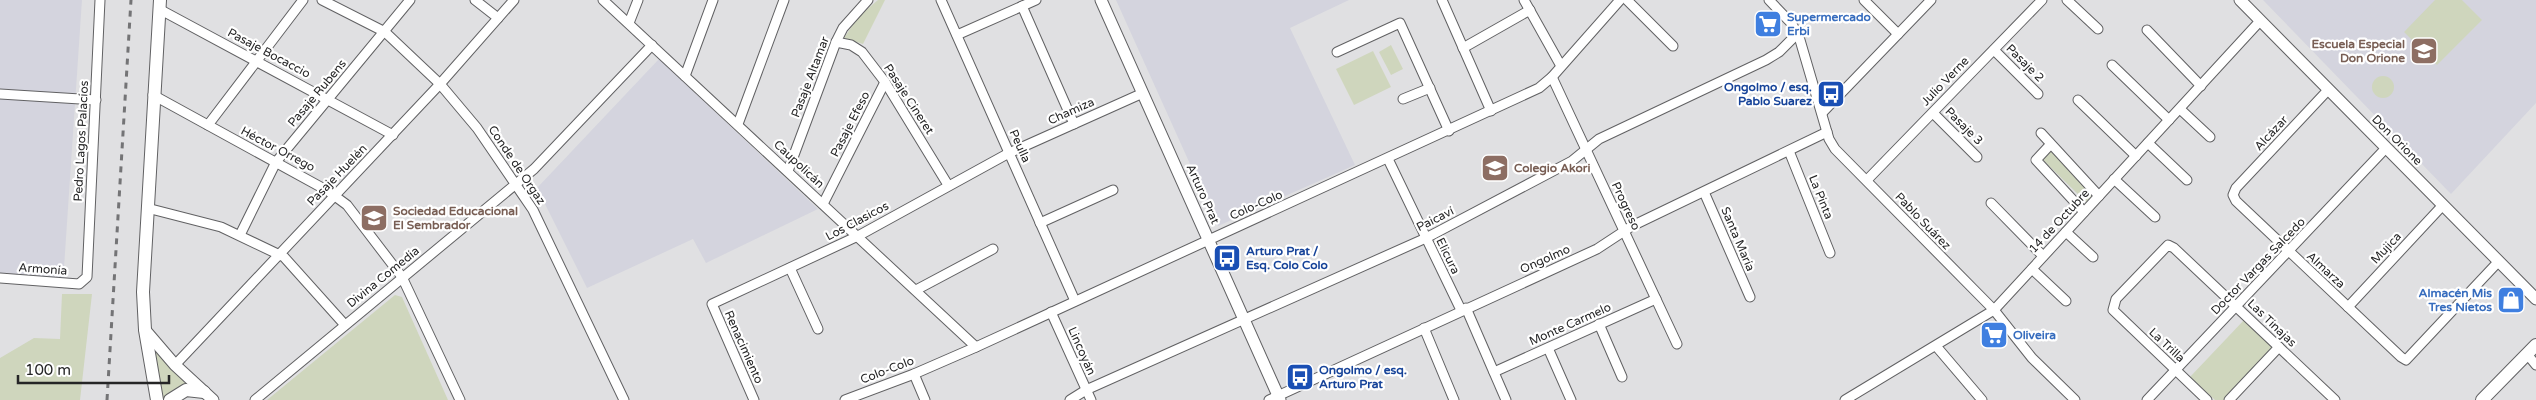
<svg xmlns="http://www.w3.org/2000/svg" width="2536" height="400" font-family="'Varela Round',sans-serif">
  <style>
    .built { fill: #d4d4de }
    .green { fill: #cfd6bd }
    .lines { fill: none; stroke-linecap: round; stroke-linejoin: round }
    .minor-casing { stroke: #616163; stroke-width: 11 }
    .tertiary-casing { stroke: #616163; stroke-width: 13 }
    .secondary-casing { stroke: #616163; stroke-width: 14 }
    .minor { stroke: #fff; stroke-width: 9 }
    .tertiary { stroke: #fff; stroke-width: 11 }
    .secondary { stroke: #fff; stroke-width: 12 }
    .rail { stroke: #747476; stroke-width: 3; stroke-dasharray: 6 6; stroke-linecap: butt }
    .labels { text-anchor: middle; dominant-baseline: central; stroke-width: 4.5; stroke-linejoin: round; paint-order: stroke }
    .shop-label { font-size: 12px; font-weight: bold; fill: #366cbe; stroke: #fff; text-anchor: start }
    .education-label { font-size: 12px; font-weight: bold; fill: #785e54; stroke: #fff; text-anchor: start }
    .street-label { font-size: 12px; fill: #252526; stroke: #fff }
    .transit-label { font-size: 12px; font-weight: bold; fill: #164399; stroke: #fff; text-anchor: start }
  </style>
  <rect width="100%" height="100%" fill="#e0e0e2"/>
  <g class="built">
    <path d="M0,0H82L63,283L0,276Z"/>
    <path d="M1116,0H1349L1290,28L1355,165L1218,226Z"/>
    <path d="M2263,0H2536V103L2451,194Z"/>
    <path d="M659,59L818,209L706,263L693,239L587,288L537,188Z"/>
  </g>
  <g class="green">
    <path d="M878,0H885L863,44L844,38L858,17Z"/>
    <path d="M2435,0H2462L2482,20L2437,65L2404,32Z"/>
    <path d="M1391,45L1403,69L1391,75L1379,52Z"/>
    <path d="M1373,51L1391,87L1354,105L1336,69Z"/>
    <circle cx="2383" cy="87" r="11"/>
    <path d="M2053,147L2097,191L2086,202L2042,159Z"/>
    <path d="M62,294H92L80,400H0V358L34,338L60,339Z"/>
    <path d="M395,295L402,297L448,400H267Z"/>
    <path d="M2245,319L2274,347L2224,400H2215L2190,377Z"/>
    <path d="M153,351L158,352L188,384L173,390L164,400H161Z"/>
  </g>
  <g class="lines">
    <g class="minor-casing">
      <g id="minor">
        <path d="M322,0L385,32L440,84L477,128L533,210L624,400"/>
        <path d="M475,0L498,18"/>
        <path d="M603,0L976,347"/>
        <path d="M941,0L1075,301"/>
        <path d="M1442,0L1491,111"/>
        <path d="M1524,0L1561,66"/>
        <path d="M1627,0L1673,46"/>
        <path d="M1769,0L1792,24L1800,40L1829,139L1835,149L1994,310L2032,358L2075,400"/>
        <path d="M1864,0L1898,34"/>
        <path d="M2067,0L2098,29"/>
        <path d="M1022,6L1074,124"/>
        <path d="M159,9L393,135"/>
        <path d="M629,23L638,0"/>
        <path d="M2147,30L2201,86"/>
        <path d="M957,35L1036,0"/>
        <path d="M836,42L851,45L862,52L885,82L948,185"/>
        <path d="M1463,48L1530,10"/>
        <path d="M1994,50L2038,94"/>
        <path d="M1337,52L1400,23L1449,131"/>
        <path d="M2112,65L2169,120"/>
        <path d="M685,76L713,0"/>
        <path d="M1552,77L1677,344"/>
        <path d="M2328,90L2236,188L2233,195L2236,201L2401,357L2406,360L2499,261"/>
        <path d="M0,94L96,100"/>
        <path d="M153,95L328,191L347,205L402,277L460,400"/>
        <path d="M1403,99L1430,88"/>
        <path d="M2078,100L2136,156"/>
        <path d="M2180,109L2210,137"/>
        <path d="M1822,113L1931,0"/>
        <path d="M1933,113L1977,157"/>
        <path d="M738,124L784,0"/>
        <path d="M208,125L303,0"/>
        <path d="M2041,133L2099,196"/>
        <path d="M2148,143L2187,180"/>
        <path d="M2050,145L2036,160L2084,212"/>
        <path d="M1789,151L1830,253"/>
        <path d="M1388,159L1461,310"/>
        <path d="M788,171L836,42L843,28L868,0"/>
        <path d="M2114,179L2155,217"/>
        <path d="M1867,180L2042,0"/>
        <path d="M1704,192L1750,297"/>
        <path d="M1991,203L2043,256"/>
        <path d="M823,204L885,82"/>
        <path d="M147,208L221,227L284,257L345,325"/>
        <path d="M1040,223L1113,190"/>
        <path d="M2066,232L2093,257"/>
        <path d="M240,235L276,162L410,0"/>
        <path d="M790,268L818,329"/>
        <path d="M2032,269L2066,301"/>
        <path d="M0,278L79,284L87,277L100,0"/>
        <path d="M916,290L993,249"/>
        <path d="M2348,307L2443,205"/>
        <path d="M1466,308L1506,400"/>
        <path d="M1051,312L1091,400"/>
        <path d="M1599,324L1622,377"/>
        <path d="M1424,328L1454,400"/>
        <path d="M1936,346L1982,400"/>
        <path d="M1548,348L1571,400"/>
        <path d="M2527,354L2536,365"/>
        <path d="M175,365L440,84L514,0"/>
        <path d="M1494,372L1656,299"/>
        <path d="M914,374L925,400"/>
        <path d="M255,400L534,169L652,45"/>
        <path d="M754,400L712,304L858,236L1009,153L1143,93"/>
        <path d="M845,400L914,374L976,347L1539,88L1552,77L1620,0"/>
        <path d="M1070,400L1086,390L1426,238L1572,161L1599,139L1766,60L1779,52L1797,34"/>
        <path d="M1269,400L1597,249L1632,226L1827,132"/>
        <path d="M1845,400L1994,310L2260,21"/>
        <path d="M2147,400L2386,148"/>
        <path d="M2207,400L2113,310L2116,299L2168,245L2174,248L2335,400"/>
        <path d="M2229,400L2279,347"/>
      </g>
    </g>
    <g class="tertiary-casing">
      <g id="tertiary">
        <path d="M1101,0L1280,400"/>
        <path d="M2240,0L2536,299"/>
        <path d="M145,330L175,365L213,400"/>
      </g>
    </g>
    <g class="secondary-casing">
      <g id="secondary">
        <path d="M157,400L145,330L143,292L160,0"/>
        <path d="M170,400L186,390L204,392"/>
        <path d="M2482,400L2536,345"/>
      </g>
    </g>
    <use href="#minor" class="minor"/>
    <use href="#tertiary" class="tertiary"/>
    <use href="#secondary" class="secondary"/>
    <path class="rail" d="M107,400L131,0"/>
  </g>
  <defs>
    <g id="supermarket-square" transform="scale(1.4375)"><rect x="-9" y="-9" width="18" height="18" rx="4" fill="#3f7fe0" stroke="#fff"/><path d="M-6-5.5h2.5l.6 2H6L4.5 2H-2.5L-4.4-4H-6ZM-1.5 3.2a1.3 1.3 0 1 0 .1 0ZM3 3.2a1.3 1.3 0 1 0 .1 0Z" fill="#fff"/></g>
    <g id="school-square" transform="scale(1.4375)"><rect x="-9" y="-9" width="18" height="18" rx="4" fill="#8d6e63" stroke="#fff"/><path d="M0-5L7-2L0 1L-7-2ZM-4 1L0 2.5L4 1V4Q0 6-4 4Z" fill="#fff"/></g>
    <g id="bus-square" transform="scale(1.4375)"><rect x="-9" y="-9" width="18" height="18" rx="4" fill="#1a4fb4" stroke="#fff"/><path d="M-5-6H5V4H4V6H2V4H-2V6H-4V4H-5ZM-3.5-4V0h7V-4ZM-3.5 1.2v1.5H-2V1.2ZM2 1.2v1.5H3.5V1.2Z" fill="#fff"/></g>
    <g id="shop-square" transform="scale(1.4375)"><rect x="-9" y="-9" width="18" height="18" rx="4" fill="#3f7fe0" stroke="#fff"/><path d="M-5-2.5h2.3a2.7 3.5 0 0 1 5.4 0H5L5.5 6h-11ZM-1.5-2.5h3a1.5 2.3 0 0 0-3 0Z" fill="#fff"/></g>
  </defs>
  <g fill-rule="evenodd">
    <use href="#supermarket-square" x="1768" y="24"/>
    <use href="#school-square" x="2424" y="51"/>
    <use href="#bus-square" x="1831" y="94"/>
    <use href="#school-square" x="1495" y="168"/>
    <use href="#school-square" x="374" y="218"/>
    <use href="#bus-square" x="1227" y="258"/>
    <use href="#shop-square" x="2511" y="300"/>
    <use href="#supermarket-square" x="1994" y="335"/>
    <use href="#bus-square" x="1300" y="377"/>
  </g>
  <g class="labels">
    <g class="shop-label">
      <text x="1787" y="17">Supermercado<tspan x="1787" dy="14">Erbi</tspan></text>
      <text x="2492" y="293" text-anchor="end">Almacén Mis<tspan x="2492" dy="14">Tres Nietos</tspan></text>
      <text x="2013" y="335">Oliveira</text>
    </g>
    <g class="education-label">
      <text x="2405" y="44" text-anchor="end">Escuela Especial<tspan x="2405" dy="14">Don Orione</tspan></text>
      <text x="1514" y="168">Colegio Akori</text>
      <text x="393" y="211">Sociedad Educacional<tspan x="393" dy="14">El Sembrador</tspan></text>
    </g>
    <g class="street-label">
      <text transform="translate(269 53) rotate(28)">Pasaje Bocaccio</text>
      <text transform="translate(2025 63) rotate(45)">Pasaje 2</text>
      <text transform="translate(810 77) rotate(-69)">Pasaje Altamar</text>
      <text transform="translate(1945 81) rotate(-46)">Julio Verne</text>
      <text transform="translate(317 93) rotate(-50)">Pasaje Rubens</text>
      <text transform="translate(909 99) rotate(57)">Pasaje Cineret</text>
      <text transform="translate(1071 111) rotate(-24)">Chamiza</text>
      <text transform="translate(850 124) rotate(-63)">Pasaje Efeso</text>
      <text transform="translate(1964 126) rotate(45)">Pasaje 3</text>
      <text transform="translate(2271 133) rotate(-47)">Alcázar</text>
      <text transform="translate(2397 140) rotate(45)">Don Orione</text>
      <text transform="translate(81 141) rotate(-87)">Pedro Lagos Palacios</text>
      <text transform="translate(1020 146) rotate(66)">Peulla</text>
      <text transform="translate(278 149) rotate(28)">Héctor Orrego</text>
      <text transform="translate(799 164) rotate(43)">Caupolicán</text>
      <text transform="translate(517 165) rotate(56)">Conde de Orgaz</text>
      <text transform="translate(337 175) rotate(-46)">Pasaje Huelén</text>
      <text transform="translate(1203 194) rotate(66)">Arturo Prat</text>
      <text transform="translate(1821 197) rotate(68)">La Pinta</text>
      <text transform="translate(1256 205) rotate(-24)">Colo-Colo</text>
      <text transform="translate(1626 206) rotate(65)">Progreso</text>
      <text transform="translate(1435 219) rotate(-27)">Paicaví</text>
      <text transform="translate(857 221) rotate(-28)">Los Clasicos</text>
      <text transform="translate(1923 221) rotate(46)">Pablo Suárez</text>
      <text transform="translate(2059 221) rotate(-47)">14 de Octubre</text>
      <text transform="translate(1738 239) rotate(67)">Santa María</text>
      <text transform="translate(2386 248) rotate(-47)">Mujica</text>
      <text transform="translate(1448 256) rotate(64)">Elicura</text>
      <text transform="translate(1545 259) rotate(-24)">Ongolmo</text>
      <text transform="translate(2258 266) rotate(-46)">Doctor Vargas Salcedo</text>
      <text transform="translate(43 269) rotate(4)">Armonía</text>
      <text transform="translate(2326 270) rotate(43)">Almarza</text>
      <text transform="translate(383 277) rotate(-39)">Divina Comedia</text>
      <text transform="translate(2272 323) rotate(44)">Las Tinajas</text>
      <text transform="translate(1570 324) rotate(-24)">Monte Carmelo</text>
      <text transform="translate(2167 345) rotate(43)">La Trilla</text>
      <text transform="translate(744 347) rotate(66)">Renacimiento</text>
      <text transform="translate(1082 351) rotate(66)">Lincoyán</text>
      <text transform="translate(887 370) rotate(-21)">Colo-Colo</text>
    </g>
    <g class="transit-label">
      <text x="1812" y="87" text-anchor="end">Ongolmo / esq.<tspan x="1812" dy="14">Pablo Suarez</tspan></text>
      <text x="1246" y="251">Arturo Prat /<tspan x="1246" dy="14">Esq. Colo Colo</tspan></text>
      <text x="1319" y="370">Ongolmo / esq.<tspan x="1319" dy="14">Arturo Prat</tspan></text>
    </g>
  </g>
  <path d="M18 375v8h151v-8" fill="none" stroke="#252526" stroke-width="2.5"/>
  <text x="25" y="375" font-size="15" fill="#252526" stroke="#ffffff" stroke-width="4" paint-order="stroke">100 m</text>
</svg>
